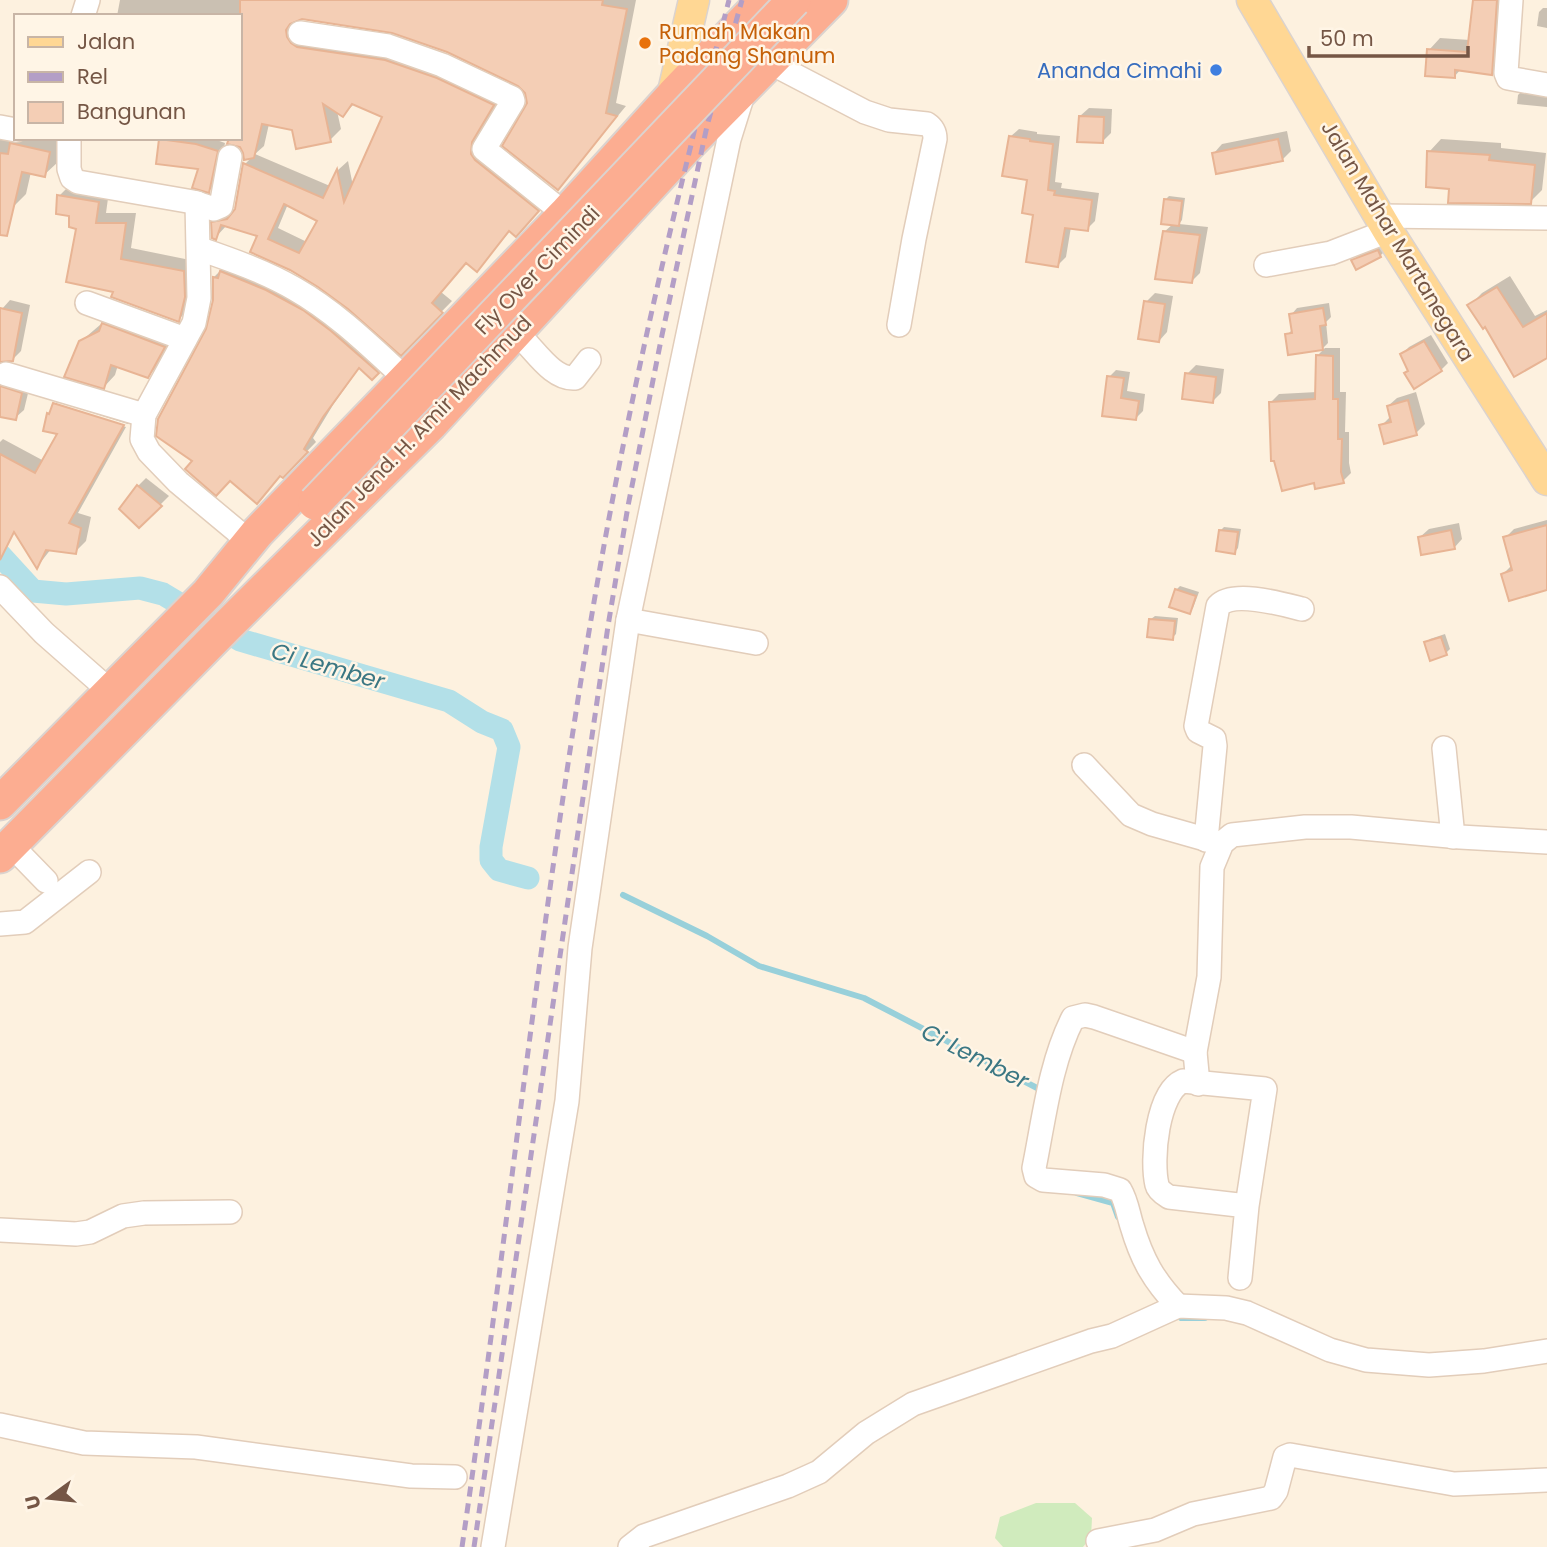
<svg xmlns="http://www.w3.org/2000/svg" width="1547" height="1547" font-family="Poppins,sans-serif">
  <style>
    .green { fill: #d0ebbd }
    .shadow { fill: #0003; fill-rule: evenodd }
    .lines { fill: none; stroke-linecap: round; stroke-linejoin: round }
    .stream { stroke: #98d0da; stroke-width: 6 }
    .canal { stroke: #b3e0e8; stroke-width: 23 }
    .building { fill: #f4ceb5; stroke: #e8b494; stroke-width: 2; fill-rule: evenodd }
    .minor-casing { stroke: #e2cdba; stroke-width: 26 }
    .major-casing { stroke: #dbd3cf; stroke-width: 33 }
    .highway-casing { stroke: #dbd3cf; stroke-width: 37 }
    .minor { stroke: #fff; stroke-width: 23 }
    .major { stroke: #ffd794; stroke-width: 30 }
    .highway { stroke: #fcad91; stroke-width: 33 }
    .rail { stroke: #b39ec6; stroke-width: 5; stroke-dasharray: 10 7; stroke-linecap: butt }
    .highway-bridge-casing { stroke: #dbd3cf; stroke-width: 37; stroke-linecap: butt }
    .highway-bridge { stroke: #fcad91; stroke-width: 33 }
    .food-dot { fill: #e8710a; stroke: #fff5e6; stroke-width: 2.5 }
    .shop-dot { fill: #3f7fe0; stroke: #fff5e6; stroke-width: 2.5 }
    .labels { text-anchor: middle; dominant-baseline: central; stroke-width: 5; stroke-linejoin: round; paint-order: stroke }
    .food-label { font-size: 21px; fill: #c56008; stroke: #fff5e6; text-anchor: start }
    .shop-label { font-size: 21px; fill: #366cbe; stroke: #fff5e6; text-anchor: end }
    .street-label { font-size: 21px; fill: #755645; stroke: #fff5e6 }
    .water-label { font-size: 23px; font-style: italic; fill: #3b7783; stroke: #fff5e6 }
  </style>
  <rect width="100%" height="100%" fill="#fdf1df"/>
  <path class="green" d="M1036,1503H1075L1092,1518L1091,1537L1083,1547H1003L995,1538L1000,1517Z"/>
  <g class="shadow">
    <path d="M120,0H636L616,103L626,106L558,188L527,92L519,84L447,50L393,31L298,18L297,26L396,50L503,94L482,130L481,143L549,200L527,224L511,230L477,270L466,261L441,292L452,301L401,353L349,307L259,235L227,225L215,238L213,223L224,212L236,209L245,164L252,157L241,145L240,138V16H117ZM355,103L384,116L353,186L348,161L338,170L330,186L255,154L264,146L269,124L330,140L341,129L337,111L343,115ZM288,204L319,220L307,242L278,228Z"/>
    <path d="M1475,0H1507L1503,61L1492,73L1461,69L1454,77L1429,50L1440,38L1470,40Z"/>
    <path d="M1543,8H1547V28L1537,26L1539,12Z"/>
    <path d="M1522,91L1547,95V107L1517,104L1518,95Z"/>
    <path d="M1089,108L1112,109L1111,133L1102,142L1080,116Z"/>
    <path d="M1019,129L1037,132V134L1060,136L1055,182L1062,183L1061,188L1099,193L1095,221L1087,229L1071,227L1066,257L1058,265L1035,213L1029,179L1011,136Z"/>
    <path d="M1287,131L1291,151L1282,160L1214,153L1222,144Z"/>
    <path d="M0,137L60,138L58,162L44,175L31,172L26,194L13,207L0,204Z"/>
    <path d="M163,138H211L225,143L217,182L209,191L200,167L161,140Z"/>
    <path d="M1441,139L1501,143V148L1546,153L1542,190L1530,202L1450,187L1429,152Z"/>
    <path d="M70,185L109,191L106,213H136L131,248L195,261L189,309L178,320L115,291L59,196Z"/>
    <path d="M1169,196L1185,198L1182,220L1179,224L1208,227L1200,273L1192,281L1157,278L1164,232L1173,224L1165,200Z"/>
    <path d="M1387,242L1389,247L1380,256L1353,261L1361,252Z"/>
    <path d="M224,267L277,280L382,368L372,378L360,367L333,405L313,438L316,442L283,476L230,479L194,460L208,330L215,301L214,277Z"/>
    <path d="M1510,276L1535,316L1547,310V356L1486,325L1470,305L1482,293Z"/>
    <path d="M1155,293L1173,296L1167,332L1159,341L1146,302Z"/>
    <path d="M10,300L30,305L21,351L12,360L0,361V369L30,385L24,410L15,418L0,415V316L2,309Z"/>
    <path d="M1329,303L1331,317L1326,322L1328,343L1323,348H1340V392H1346L1345,432H1349V463L1351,473L1343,481L1271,402L1279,394L1317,392V356L1325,348L1290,353L1287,335L1293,329L1291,315L1297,308Z"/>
    <path d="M114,313L175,335L159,365L148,376L118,365L115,375L104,387L80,342Z"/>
    <path d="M1431,335L1448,363L1441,370H1410L1402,354L1409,347Z"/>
    <path d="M1196,365L1224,369L1221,393L1212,402L1187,374Z"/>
    <path d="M1116,370L1130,372L1127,391L1145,394L1143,411L1136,418L1104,414L1109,377Z"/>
    <path d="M1416,392L1425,424L1416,433L1381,426L1390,417L1388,406L1397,398Z"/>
    <path d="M66,393L134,414L128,424L58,402L55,405L126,427L78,513L91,517L86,541L75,552L51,549L37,567L16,532L10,537L0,528V442L3,439L44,461L60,433L48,414L55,404Z"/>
    <path d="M146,478L169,496L139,526L138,486Z"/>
    <path d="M1547,520V589L1503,574L1512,565L1505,538L1514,529Z"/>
    <path d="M1459,523L1462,539L1454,548L1420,537L1429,529Z"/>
    <path d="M1224,527L1241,529L1238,548L1235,552L1221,530Z"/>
    <path d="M1180,586L1199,592L1193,608L1189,612L1176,590Z"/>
    <path d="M1155,616L1178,618L1176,634L1172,638L1151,619Z"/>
    <path d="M1445,634L1450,649L1446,653L1426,643L1430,639Z"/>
  </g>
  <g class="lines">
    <g class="stream">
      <path d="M623,895L707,936L759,966L864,998L1039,1089L1040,1092"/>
      <path d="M1077,1193L1113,1203L1118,1217"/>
      <path d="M1175,1314L1181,1318H1205"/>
    </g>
    <path class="canal" d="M0,555L33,591L66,594L140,588L163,594L240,640L449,701L482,722L502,730L509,747L491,847V860L499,870L528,878"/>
  </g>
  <g class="building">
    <path d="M240,0H603L602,5L627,9L606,113L617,116L558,190L502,146L527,103L525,93L518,86L447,52L392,33L302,19L290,24L286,30L287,37L291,43L297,47L385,60L437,78L494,105L472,142L471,154L475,160L539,211L516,237L509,231L477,272L466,263L432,303L443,313L401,356L348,309L318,287L290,270L250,252L257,236L221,225L216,240L212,238L211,222L227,219L235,209L243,163L323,198L337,169L344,202L382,117L352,104L343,117L323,104L331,142L296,149L292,130L262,124L254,158L244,160L243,153L240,147L227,144L229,138H240ZM284,204L317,221L299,253L268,239Z"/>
    <path d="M1473,0H1497L1492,75L1455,70V78L1425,76L1427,49L1467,52Z"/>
    <path d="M1079,116L1104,117L1103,143L1077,142Z"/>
    <path d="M1009,136L1030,139V141L1053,144L1048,190L1055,191L1054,195L1092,200L1088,231L1065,228L1058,267L1026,262L1033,215L1022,213L1027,180L1002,176Z"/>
    <path d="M159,139L196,144L218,151L209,193L192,188L198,169L156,164Z"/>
    <path d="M1278,139L1283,161L1216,174L1212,153Z"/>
    <path d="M10,143L50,152L45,177L22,172L7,236L0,235V153L8,154Z"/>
    <path d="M1427,151L1490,155L1489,160L1535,165L1531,204L1448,203L1449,189L1426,187Z"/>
    <path d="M57,195L99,202L96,223H126L121,259L184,271L185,297L179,322L111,297L113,292L66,282L76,229L69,227V216L56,214Z"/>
    <path d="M1164,199L1182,201L1179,226L1161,224Z"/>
    <path d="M1163,231L1200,235L1192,283L1155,279Z"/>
    <path d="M1378,250L1381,257L1356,270L1351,260Z"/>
    <path d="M220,271L266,290L303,310L331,331L379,373L372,380L359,368L323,417L304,449L308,452L306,454L283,478L280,476L257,504L230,481L216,496L185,469L192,461L156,436L158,419L206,329L213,300V277L218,278Z"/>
    <path d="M1497,287L1523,327L1547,313V358L1514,377L1485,327L1483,329L1467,305Z"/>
    <path d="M1144,301L1165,304L1159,342L1138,339Z"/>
    <path d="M0,308L22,313L13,361L0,362Z"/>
    <path d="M1323,308L1326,325L1320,326L1323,350L1288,355L1285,334L1292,333L1289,314Z"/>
    <path d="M102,323L165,347L148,378L111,365L104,389L64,377L79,341L99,331Z"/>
    <path d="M1424,341L1442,371L1414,389L1404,373L1408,371L1400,354Z"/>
    <path d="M1316,355L1333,356V399H1338V439H1342L1341,472L1344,483L1315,489L1314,483L1282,491L1274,461H1271L1269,402L1315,399Z"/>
    <path d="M1185,373L1216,377L1213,403L1182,399Z"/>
    <path d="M1107,376L1124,378L1121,398L1139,401L1136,420L1102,416Z"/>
    <path d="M0,386L22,393L16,420L0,417Z"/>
    <path d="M1408,400L1417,435L1384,444L1379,425L1391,422L1387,406Z"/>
    <path d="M53,403L124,425L69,523L81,528L76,554L46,550L37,569L14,532L0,560V454L35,473L57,434L43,431L47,413L49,414Z"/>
    <path d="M137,485L162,506L139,528L119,509Z"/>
    <path d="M1547,525V590L1509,601L1501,574L1512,570L1503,537Z"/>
    <path d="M1219,530L1238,532L1235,554L1216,551Z"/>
    <path d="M1451,530L1455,549L1421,555L1418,537Z"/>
    <path d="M1175,589L1196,596L1190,614L1169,607Z"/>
    <path d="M1149,619L1175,621L1173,640L1147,637Z"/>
    <path d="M1441,637L1447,655L1430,661L1424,642Z"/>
  </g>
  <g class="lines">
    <g class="minor-casing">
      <g id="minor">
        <path d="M1511,0L1506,73L1508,78L1547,85"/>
        <path d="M83,16L88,0"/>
        <path d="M300,33L388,46L442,65L512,98L513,101L484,149L565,214"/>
        <path d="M771,63L865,112L889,120L927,124C933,128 935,132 935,139L914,239L899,325"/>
        <path d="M0,127L16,130"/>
        <path d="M69,138V169L72,178L78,182L193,202L214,209L221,206L230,157"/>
        <path d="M197,203L199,298L194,323L144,415L142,439L149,452L178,482L250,542"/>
        <path d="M1379,216L1547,218"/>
        <path d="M200,249C232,260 266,272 295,289C337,313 371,347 406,379"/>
        <path d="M1266,265L1331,253L1388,231"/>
        <path d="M87,303L185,339"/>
        <path d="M516,333C533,346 551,380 575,378L589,360"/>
        <path d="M6,374L144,415"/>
        <path d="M0,587L44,633L111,692"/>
        <path d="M628,620L756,643"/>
        <path d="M1444,748L1453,837"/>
        <path d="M1084,765L1131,815L1152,824L1219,843"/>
        <path d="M1206,840L1215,746L1214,739L1198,731L1196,726L1218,606C1233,590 1282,604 1302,609"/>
        <path d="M11,845L46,881"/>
        <path d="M0,924L25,922L89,872"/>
        <path d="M1198,1084L1195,1052L1209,977L1212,867L1222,843L1232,835L1305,827H1351L1460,837L1547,842"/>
        <path d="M0,1230L76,1234L90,1232L123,1216L144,1213L230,1212"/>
        <path d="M1240,1278L1247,1206L1265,1089L1183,1081C1157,1092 1151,1160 1157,1185C1158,1190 1164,1194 1169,1197L1247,1206"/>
        <path d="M1178,1306C1154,1281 1142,1260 1132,1226C1128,1214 1127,1202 1120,1190L1104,1185L1043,1180L1036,1176L1034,1168C1044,1119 1050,1063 1073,1018L1085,1015L1094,1017L1195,1052"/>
        <path d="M0,1425L84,1443L196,1447L411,1476L455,1477"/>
        <path d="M1098,1541L1155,1530L1193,1514L1271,1498L1276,1491L1285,1457L1290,1455L1454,1484L1547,1480"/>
        <path d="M493,1547L567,1101L580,948L628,620L729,139L744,91"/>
        <path d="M630,1547L644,1536L788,1486L819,1472L866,1433L913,1404L1091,1341L1112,1336L1178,1306L1226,1308L1247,1313L1330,1350L1366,1360L1429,1365L1484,1361L1547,1351"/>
      </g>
    </g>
    <g class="major-casing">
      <g id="major">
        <path d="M1252,0L1388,231L1547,480"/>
        <path d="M671,101L694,0"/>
      </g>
    </g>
    <g class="highway-casing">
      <g id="highway">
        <path d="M0,803L208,593L257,533L565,214L673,95L764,0"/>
        <path d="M0,856L227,626L431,424L691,142L831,0"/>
      </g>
    </g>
    <use href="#minor" class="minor"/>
    <use href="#major" class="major"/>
    <use href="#highway" class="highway"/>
    <g class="rail">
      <path d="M462,1547C510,1219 543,888 601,562C626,422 657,283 691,145C702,96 717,48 729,0"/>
      <path d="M474,1547L608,626L628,506L662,335L707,126L742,0"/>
    </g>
    <g class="highway-bridge-casing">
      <path id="highway-bridge" d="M315,503L794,0"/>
    </g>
    <use href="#highway-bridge" class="highway-bridge"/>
  </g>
  <circle class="food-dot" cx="645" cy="43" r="7"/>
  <circle class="shop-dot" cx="1216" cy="70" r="7"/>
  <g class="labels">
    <g class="food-label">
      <text x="659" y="31">Rumah Makan<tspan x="659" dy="24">Padang Shanum</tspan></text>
    </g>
    <g class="shop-label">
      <text x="1202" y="70">Ananda Cimahi</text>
    </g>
    <g class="street-label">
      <text transform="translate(1398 241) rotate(59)">Jalan Mahar Martanegara</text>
      <text transform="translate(537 270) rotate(-46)">Fly Over Cimindi</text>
      <text transform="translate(419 431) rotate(-46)">Jalan Jend. H. Amir Machmud</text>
    </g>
    <g class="water-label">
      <text transform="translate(328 666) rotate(16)">Ci Lember</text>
      <text transform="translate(975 1056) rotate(27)">Ci Lember</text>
    </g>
  </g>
  <rect x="14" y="14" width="228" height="126" fill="#fff5e6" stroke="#c8b5a6" stroke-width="2"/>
  <rect x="28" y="37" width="35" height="10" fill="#ffd794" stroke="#c8b5a6" stroke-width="2"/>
  <text x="77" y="49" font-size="21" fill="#755645">Jalan</text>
  <rect x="28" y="72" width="35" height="10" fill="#b39ec6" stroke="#c8b5a6" stroke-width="2"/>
  <text x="77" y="84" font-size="21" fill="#755645">Rel</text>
  <rect x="28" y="102" width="35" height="21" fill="#f4ceb5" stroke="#c8b5a6" stroke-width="2"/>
  <text x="77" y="119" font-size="21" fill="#755645">Bangunan</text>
  <g transform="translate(49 1498) rotate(255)" stroke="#fff5e6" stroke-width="5" paint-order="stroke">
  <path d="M0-5L12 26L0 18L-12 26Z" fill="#755645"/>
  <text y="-10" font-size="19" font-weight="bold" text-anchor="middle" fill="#755645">U</text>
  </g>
  <path d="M1309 46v10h159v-10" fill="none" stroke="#755645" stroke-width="3.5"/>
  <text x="1320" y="46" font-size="21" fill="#755645" stroke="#fff5e6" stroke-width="5" paint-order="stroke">50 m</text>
</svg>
